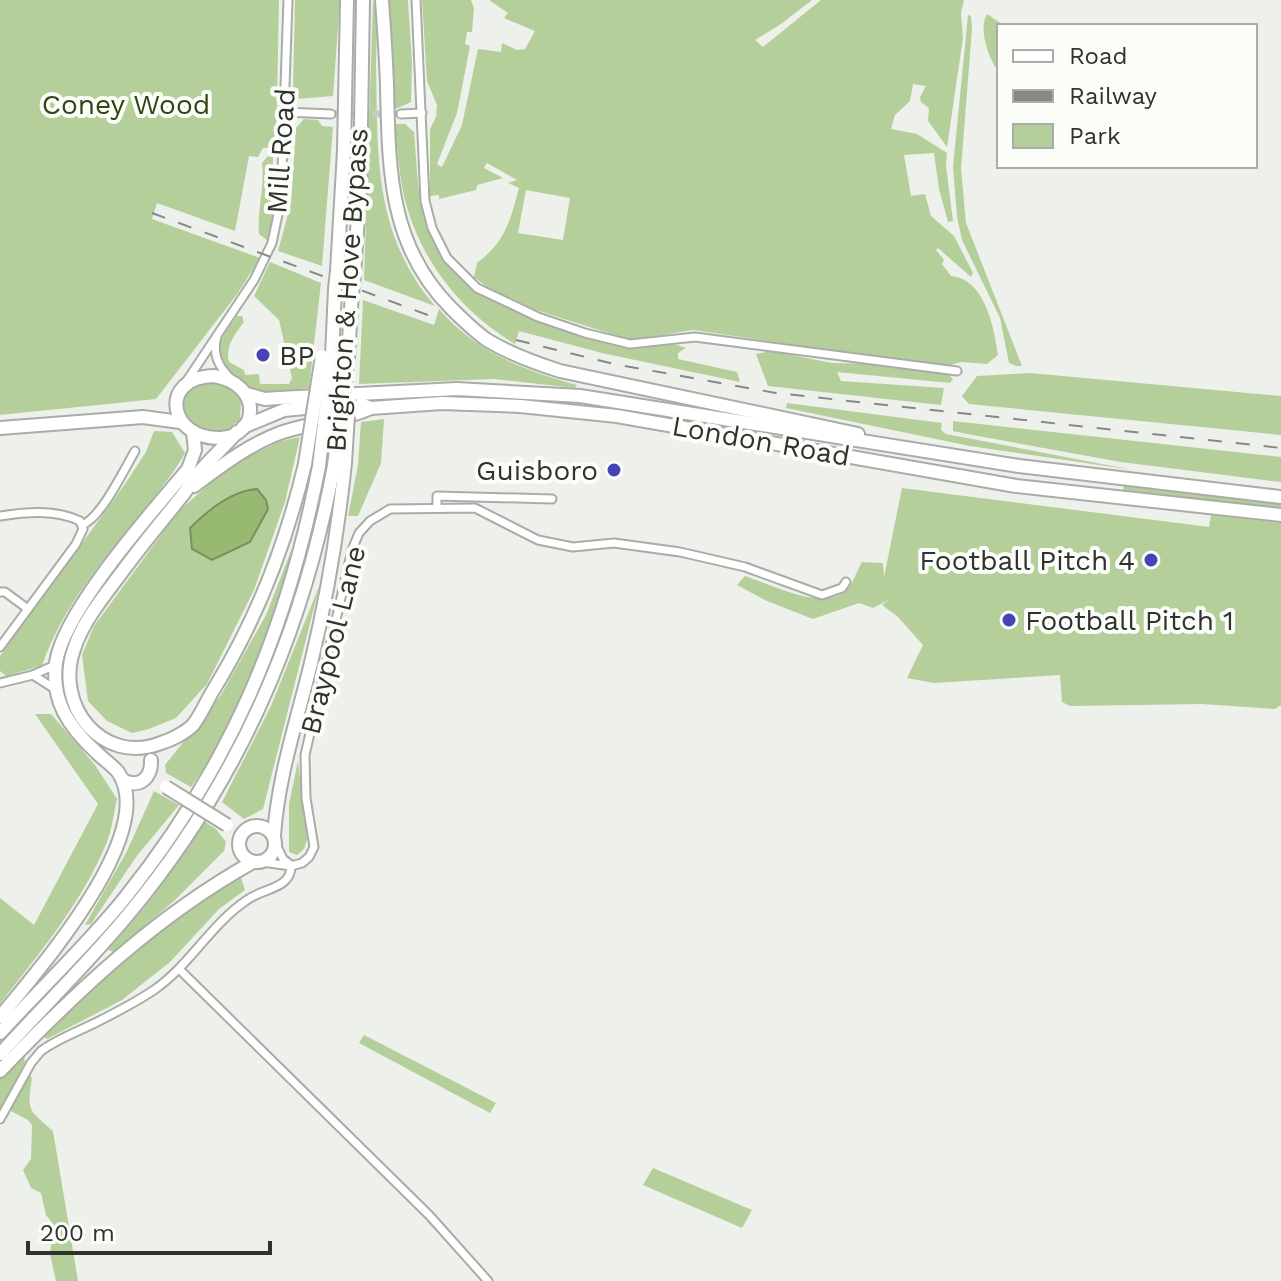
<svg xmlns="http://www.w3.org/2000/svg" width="1281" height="1281" font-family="'Work Sans',sans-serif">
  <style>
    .green { fill: #b5cf9a; fill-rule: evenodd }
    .water { fill: #98b972; stroke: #79905e; stroke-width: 2 }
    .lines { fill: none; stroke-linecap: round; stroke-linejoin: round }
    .minor-tunnel { stroke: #c7cac6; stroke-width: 7; stroke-dasharray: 7 3.5; stroke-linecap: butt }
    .minor-casing { stroke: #a9aca7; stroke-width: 11 }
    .trunk-casing { stroke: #a9aca7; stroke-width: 16 }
    .minor { stroke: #fff; stroke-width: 7 }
    .trunk { stroke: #fff; stroke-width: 12 }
    .rail { stroke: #868885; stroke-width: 2; stroke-dasharray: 14 14; stroke-linecap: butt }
    .trunk-bridge-casing { stroke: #a9aca7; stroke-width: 16; stroke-linecap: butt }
    .trunk-bridge { stroke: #fff; stroke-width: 12 }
    .poi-dot { fill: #4842b8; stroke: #fbfdf8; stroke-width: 3 }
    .labels { text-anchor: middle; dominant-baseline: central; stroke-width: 8; stroke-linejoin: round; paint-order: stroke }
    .park-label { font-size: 28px; fill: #304513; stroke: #fbfdf8 }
    .street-label { font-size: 28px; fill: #313230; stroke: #fbfdf8 }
    .poi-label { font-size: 28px; fill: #313230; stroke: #fbfdf8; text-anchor: start }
  </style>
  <rect width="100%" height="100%" fill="#edf0eb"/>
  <g class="green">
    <path d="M0,0H279L276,147L263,148L258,157L249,156L235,231L157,203L152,219L260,258L238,293L156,399L0,415Z"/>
    <path d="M295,0H340L333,96L296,99L293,87Z"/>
    <path d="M373,0C379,17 376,46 376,66C378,156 373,233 435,306L364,280Z"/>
    <path d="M390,0H408L412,62L411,102L393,110Z"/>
    <path d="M422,0H471L474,8L472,32H467L465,44L470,46L457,113L437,164L442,167L462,125L478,49L501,52L502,43L517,50L525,49L535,31L504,18L508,13L489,0H812L781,24L755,40L763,47L821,0H964L961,13L963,38L947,147L928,121L929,108L921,102L920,97L926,86L913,84L910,101L895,115L891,129L917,134L947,153L946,166L953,221L948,222L939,189L934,153L904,155L911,196L925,194L931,216L954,236L973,273L971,277L938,248L936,250L944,260L942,264L951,276C985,279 994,327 998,355L987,364L961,362L944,367L693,330L630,340L536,310L488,288L474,277L477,263C506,241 510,221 519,188L508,183L517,180L487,163L484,168L503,178L477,185L476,190L439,199V195L430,196V129L436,117L437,105L427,81ZM526,190L570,198L563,240L518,233Z"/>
    <path d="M987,14L1005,26H999V72C989,60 978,29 987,14Z"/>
    <path d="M968,15L971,16L972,29L961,168L966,223L1022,366H1016L1009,363L1000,318L962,240L957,217L953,167Z"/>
    <path d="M304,119L318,120L322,126L333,127L322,266L278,251L291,203L296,128Z"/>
    <path d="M394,124H405L414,132C417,165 417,203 430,235C439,255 458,279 477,291C512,314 591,344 632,348C651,350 667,339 686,348L678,353V359L737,372L740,382L602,353L519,331L515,344C462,312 423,264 406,204C399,179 398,150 394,124Z"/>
    <path d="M268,156L273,157L272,230L268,241L259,234C257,209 265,187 262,163Z"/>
    <path d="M270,262L321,283L309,388L290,390L291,392C280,393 269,395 259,392C242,387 217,366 219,347C219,340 233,322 237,316H242L244,322C235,334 225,346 229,362L244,370L245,375L259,374L260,384H289L292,378L279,320L254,296Z"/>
    <path d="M363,300L434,325L439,309C476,352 523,370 577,385L575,388L494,379L359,384Z"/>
    <path d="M771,351L832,363L878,364L947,373L953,379L950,383L837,372L841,381L944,388L941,405L768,386L756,354Z"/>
    <path d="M1030,373L1281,396V435L969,404L962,396L977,376Z"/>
    <path d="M208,382L229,387L241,401L240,419L226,432C184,438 162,393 208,382Z"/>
    <path d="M787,403L942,423L941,430L946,434L1133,470L970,446L786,408Z"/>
    <path d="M384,419L381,463L358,516H348L358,465L361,422Z"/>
    <path d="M953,421L1281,457V482L1121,462L967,434L953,431Z"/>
    <path d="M154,431L172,432L185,453C173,475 157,493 142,512C103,560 62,607 42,666L6,676L0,671V656L125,484L146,452Z"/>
    <path d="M300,437L285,502L254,590L207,684L176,718L149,729L132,733L107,721L88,701L82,655L94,626L178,512L229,466L281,441ZM268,509L250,542L212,560L192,548L190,528Z"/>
    <path d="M1124,486L1281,504V508L1123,490Z"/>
    <path d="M902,488L1209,527L1211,515L1281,523V705L1275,709L1202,704L1070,706L1062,702L1060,675L934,683L907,678L923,645L897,616L882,605L890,599L873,608L859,603L813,619L767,601L737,585L745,576C773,585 823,612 847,590C853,584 857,570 862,562L883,563L884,577Z"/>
    <path d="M291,551L296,552C270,628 237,723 191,787L166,773L165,765L221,695L266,615Z"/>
    <path d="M320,584L263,809L244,819L222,802L271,706Z"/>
    <path d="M35,714H51L95,765L117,799C114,813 112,828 107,842C82,903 40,952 0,1004V898L34,925L98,804Z"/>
    <path d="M298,761L307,839L304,849L297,855L289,852V804Z"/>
    <path d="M154,791L179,805L136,857L91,924L85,925L127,851Z"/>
    <path d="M205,822L216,829L226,842L224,851L175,900L114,952L108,950L148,903Z"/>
    <path d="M240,875L245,890L219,909L170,962L122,1000L47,1039L42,1035C105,977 168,922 240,875Z"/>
    <path d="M364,1035L496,1103L490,1113L359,1043Z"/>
    <path d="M23,1049L25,1062L0,1112V1074Z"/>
    <path d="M29,1074L32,1078C27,1112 28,1109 53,1131L78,1281H56L50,1254L54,1225L46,1215L41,1193L31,1188L23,1170L31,1159L32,1125L28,1120L9,1110Z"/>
    <path d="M653,1168L752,1210L742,1228L643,1185Z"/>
  </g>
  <path class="water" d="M257,489L266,500L268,509L250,542L212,560L192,549L190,528C207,511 231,491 257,489Z"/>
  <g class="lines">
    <path class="minor-tunnel" d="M331,114H401"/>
    <g class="minor-casing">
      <g id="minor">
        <path d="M416,0L425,201L432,228L447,258L477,288L538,317L585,333L630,344L695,337L957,371"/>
        <path d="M285,112L331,114"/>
        <path d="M401,114L422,113"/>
        <path d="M217,336C212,354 218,366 231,379"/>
        <path d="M186,382L254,280L272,243L281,200L288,0"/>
        <path d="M437,508V496L552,499"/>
        <path d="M0,516C26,512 55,509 80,521L83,529L76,544L0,647"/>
        <path d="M82,525C101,518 124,470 135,451"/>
        <path d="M0,592H5L28,609"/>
        <path d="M33,675L55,689"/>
        <path d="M0,683L33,675L55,665"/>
        <path d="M276,844L283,859L291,865"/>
        <path d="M262,862L291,866L302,863L309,857L314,847L306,798L305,755L352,550L359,533L370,521L390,509L475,508L538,540L573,547L614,543L680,552L745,567L822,595L842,588L846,582"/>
        <path d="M180,970L429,1215L488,1281"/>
        <path d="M0,1119L31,1063L41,1051C57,1039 77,1032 95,1023C115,1013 136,1002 154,990C190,965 211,924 247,900C263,888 291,889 291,866"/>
      </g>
    </g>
    <g class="trunk-casing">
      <g id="trunk">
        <path d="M382,0C384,28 386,57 387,85C389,168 388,245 451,308C462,319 474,331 487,340C510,354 535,363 560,371L858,434"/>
        <path d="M337,271L344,151L347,0"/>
        <path d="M354,275L360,188L363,0"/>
        <path d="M332,356L335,289"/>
        <path d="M348,356L352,293"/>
        <path d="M214,376C263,384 259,436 221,438C168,440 158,377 214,376Z"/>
        <path d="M247,394L265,399L279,398L457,389L580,396L1019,466L1281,497"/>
        <path d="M243,427L284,410L358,403L371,408L442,403L520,406L617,416L1016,486L1281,515"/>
        <path d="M0,428L143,417L180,422"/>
        <path d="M237,432C224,447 209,460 196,476C191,482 187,490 182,496C162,521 141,546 122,572C104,596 83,621 74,649C54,705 102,766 161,743C171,740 185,733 193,725C201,715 207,700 214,689C257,619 286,544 305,464"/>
        <path d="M194,486C221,466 248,445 280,433C309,423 345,420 371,408"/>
        <path d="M123,780C139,789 152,778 151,760"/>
        <circle cx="257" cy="844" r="18"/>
        <path d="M274,836C278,776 297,721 311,663C327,597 338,531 345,463"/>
        <path d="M0,1017C37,971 160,833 118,772C112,765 103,759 96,752C69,727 51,701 56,663C63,611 153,511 188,469L195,450L193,432"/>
        <path d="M0,1033C41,988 86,946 124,899C230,767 287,632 319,466"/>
        <path d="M0,1054C42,1008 87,964 127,916C238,783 303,634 334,465"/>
        <path d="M0,1071C77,991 156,916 253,862"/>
      </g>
    </g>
    <use href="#minor" class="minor"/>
    <use href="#trunk" class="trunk"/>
    <g class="rail">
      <path d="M152,213L436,318"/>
      <path d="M516,340L614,364L776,393L1281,448"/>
    </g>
    <g class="trunk-bridge-casing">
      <g id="trunk-bridge">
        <path d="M335,289L337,271"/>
        <path d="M352,293L354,275"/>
        <path d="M345,463L349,399"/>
        <path d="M305,464L322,356"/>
        <path d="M334,465L348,356"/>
        <path d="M319,466L332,356"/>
        <path d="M166,787L227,825"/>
      </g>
    </g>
    <use href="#trunk-bridge" class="trunk-bridge"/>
  </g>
  <g class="poi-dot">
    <circle cx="263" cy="355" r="8"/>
    <circle cx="614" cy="470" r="8"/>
    <circle cx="1151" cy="560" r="8"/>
    <circle cx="1009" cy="620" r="8"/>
  </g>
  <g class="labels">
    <g class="park-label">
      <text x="126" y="104">Coney Wood</text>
    </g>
    <g class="street-label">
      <text transform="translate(281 151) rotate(-86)">Mill Road</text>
      <text transform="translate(347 290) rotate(-86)">Brighton &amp; Hove Bypass</text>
      <text transform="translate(761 441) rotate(10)">London Road</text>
      <text transform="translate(333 640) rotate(-76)">Braypool Lane</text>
    </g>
    <g class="poi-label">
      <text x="279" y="355">BP</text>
      <text x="598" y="470" text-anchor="end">Guisboro</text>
      <text x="1135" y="560" text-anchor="end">Football Pitch 4</text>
      <text x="1025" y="620">Football Pitch 1</text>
    </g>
  </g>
  <rect x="997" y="24" width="260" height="144" fill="#fbfdf8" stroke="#aaaca8" stroke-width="2"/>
  <rect x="1013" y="50" width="40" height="12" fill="#ffffff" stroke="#aaaca8" stroke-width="2"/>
  <text x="1069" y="64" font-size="24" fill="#313230">Road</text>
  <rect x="1013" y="90" width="40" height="12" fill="#868885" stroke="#aaaca8" stroke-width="2"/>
  <text x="1069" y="104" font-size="24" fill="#313230">Railway</text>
  <rect x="1013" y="124" width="40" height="24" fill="#b5cf9a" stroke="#aaaca8" stroke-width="2"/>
  <text x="1069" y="144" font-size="24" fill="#313230">Park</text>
  <path d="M28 1241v12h242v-12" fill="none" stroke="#313230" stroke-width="4"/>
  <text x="40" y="1241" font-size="24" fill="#313230" stroke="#fbfdf8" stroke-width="6" paint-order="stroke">200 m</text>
</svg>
